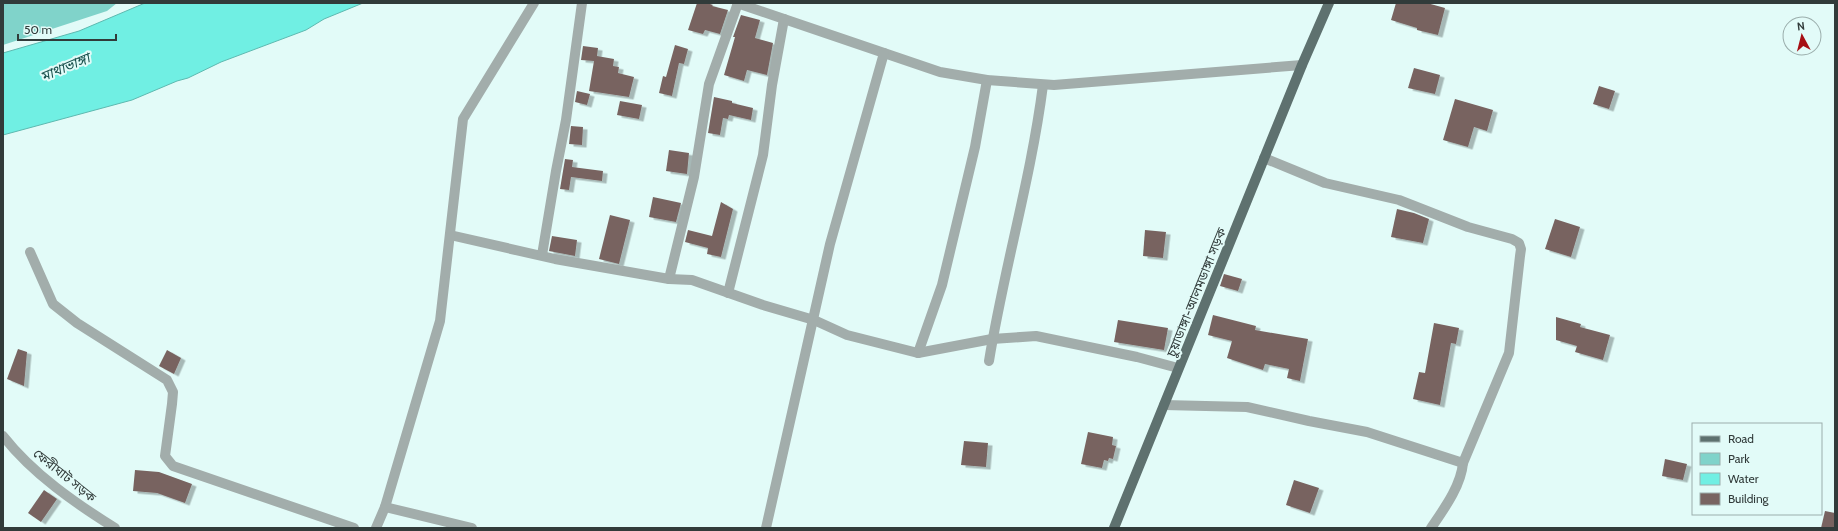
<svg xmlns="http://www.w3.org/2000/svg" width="1838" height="531" font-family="Cabin,'Noto Sans Bengali',sans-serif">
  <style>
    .green { fill: #80d3ca }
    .water { fill: #70efe3; stroke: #5db9b0 }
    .building { fill: #786461; filter: url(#shadow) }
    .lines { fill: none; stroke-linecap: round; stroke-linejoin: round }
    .minor { stroke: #a2adab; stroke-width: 10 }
    .primary { stroke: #5e716f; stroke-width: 10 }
    .labels { text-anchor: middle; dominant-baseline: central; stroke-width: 4; stroke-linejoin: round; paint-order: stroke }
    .street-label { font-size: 13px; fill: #313b3a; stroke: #e2fbf8 }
    .water-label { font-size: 14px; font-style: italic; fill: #174f4b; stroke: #e2fbf8 }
  </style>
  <defs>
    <filter id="shadow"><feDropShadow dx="4.5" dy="2.5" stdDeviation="0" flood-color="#0004"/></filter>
  </defs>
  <rect width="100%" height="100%" fill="#e2fbf8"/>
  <path class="green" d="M3,3H117L107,11L3,45Z"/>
  <path class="water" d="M145,3H363L324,19L306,30L221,62L188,78L177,81L132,100L3,135V53L79,31Z"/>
  <g class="building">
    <path d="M697,3H707L713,5L712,6L728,10L720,34L705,30L703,34L688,30Z"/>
    <path d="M1396,3H1427L1445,8L1438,35L1417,30V28L1391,20Z"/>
    <path d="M741,15L760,20L755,38L773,43L767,75L747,70L744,81L724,75L735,37H733Z"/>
    <path d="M675,45L688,49L684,64L679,63L672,96L659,93L663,76L666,77Z"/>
    <path d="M583,46L598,48L597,56L614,59L613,66L619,67L618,73L634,77L629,97L589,91L594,61L581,60Z"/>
    <path d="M1414,68L1440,75L1435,94L1408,88Z"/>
    <path d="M1599,86L1615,91L1609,109L1593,104Z"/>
    <path d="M577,91L590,94L587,105L575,102Z"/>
    <path d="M714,97L732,101V103L753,108L751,120L729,115L728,119L723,118L720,135L708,133Z"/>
    <path d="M1455,99L1493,110L1487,131L1474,127L1468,147L1443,140Z"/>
    <path d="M620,101L642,105L639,119L617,115Z"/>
    <path d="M571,126L583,127L582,145L569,144Z"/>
    <path d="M669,150L689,153L687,174L666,171Z"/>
    <path d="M565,159L573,160L572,167L603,171L602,181L571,177L569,190L560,189Z"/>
    <path d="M653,197L681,203L676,222L649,217Z"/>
    <path d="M721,202L733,209L721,257L707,254L708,248L685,242L688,230L712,236Z"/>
    <path d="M1397,209L1414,213L1429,219L1423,243L1391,237Z"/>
    <path d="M610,215L630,220L619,264L599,259Z"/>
    <path d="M1555,219L1580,227L1571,257L1545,249Z"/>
    <path d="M1145,230L1166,232L1163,258L1143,256Z"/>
    <path d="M552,236L577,240L575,256L549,251Z"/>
    <path d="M1224,274L1242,279L1238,291L1220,286Z"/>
    <path d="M1213,315L1256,326L1255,330L1308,339L1300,381L1287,378L1289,369L1265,364L1263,370L1227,358L1232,341L1208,335Z"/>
    <path d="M1556,317L1581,324L1580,327L1610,335L1603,360L1575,352L1577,346L1556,340Z"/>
    <path d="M1118,320L1168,328L1164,350L1114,342Z"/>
    <path d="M1434,323L1459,328L1456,344L1451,343L1440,405L1413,399L1419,372L1425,373Z"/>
    <path d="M18,349L27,352L24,386L7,379Z"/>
    <path d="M167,350L181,358L174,374L159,366Z"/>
    <path d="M1088,432L1113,437L1112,445L1116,446L1113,459L1109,458L1108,461L1104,460L1102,468L1081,464Z"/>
    <path d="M964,441L988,443L986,467L961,465Z"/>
    <path d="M1665,459L1687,464L1683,480L1662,476Z"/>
    <path d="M135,470L159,472L192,484L185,503L157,493L133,491Z"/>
    <path d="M1294,480L1319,488L1310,513L1286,505Z"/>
    <path d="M44,490L57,499L41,522L28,513Z"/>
    <path d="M1825,511L1835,513V528H1821Z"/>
  </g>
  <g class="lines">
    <g class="minor">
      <path d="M737,3L940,72L987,80L1054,85L1302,65"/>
      <path d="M450,235L555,259L669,279L692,280L763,305L814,320L847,335L918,353L992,339L1036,336L1137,357L1178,368"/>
      <path d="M30,252L53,304L77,323L167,380L173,392L172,404L165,456L173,466L354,528"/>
      <path d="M542,255L556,171L566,120L582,3"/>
      <path d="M669,279L694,177L709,84L738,3"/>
      <path d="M728,293L763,155L772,85L784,19"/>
      <path d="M918,353L942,285L975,147L987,80"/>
      <path d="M989,361C1004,268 1031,179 1043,85"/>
      <path d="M1164,405L1247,407L1309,421L1367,432L1463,463L1509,353L1520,256L1521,249L1519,243L1512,239L1468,227L1399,200L1325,183L1264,158"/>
      <path d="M3,436C33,474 75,503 115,528"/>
      <path d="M385,507L472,528"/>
      <path d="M376,528L385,507L440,321L463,119L534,3"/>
      <path d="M766,528L830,244L884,53"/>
      <path d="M1431,528C1444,509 1461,486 1463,463"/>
    </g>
    <path class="primary" d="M1114,528L1302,65L1329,3"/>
  </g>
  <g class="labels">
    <g class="street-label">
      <text transform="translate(1196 292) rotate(-68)">চুয়াডাঙ্গা-আলমডাঙ্গা সড়ক</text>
      <text transform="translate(65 475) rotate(39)">ফেরীঘাট সড়ক</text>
    </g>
    <g class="water-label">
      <text transform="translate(65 67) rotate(-23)">মাথাভাঙ্গা</text>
    </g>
  </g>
  <rect width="1838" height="531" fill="none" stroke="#313b3a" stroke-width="8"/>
  <rect x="1692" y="423" width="130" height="92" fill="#e2fbf8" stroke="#9baeac"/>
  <rect x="1700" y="436" width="20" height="6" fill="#5e716f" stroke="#9baeac"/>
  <text x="1728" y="443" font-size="12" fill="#313b3a">Road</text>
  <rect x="1700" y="453" width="20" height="12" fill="#80d3ca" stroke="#9baeac"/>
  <text x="1728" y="463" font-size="12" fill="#313b3a">Park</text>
  <rect x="1700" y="473" width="20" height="12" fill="#70efe3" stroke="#9baeac"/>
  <text x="1728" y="483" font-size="12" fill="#313b3a">Water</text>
  <rect x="1700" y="493" width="20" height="12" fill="#786461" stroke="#9baeac"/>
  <text x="1728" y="503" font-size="12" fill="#313b3a">Building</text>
  <g transform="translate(1802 36) rotate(353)"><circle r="19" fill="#e2fbf8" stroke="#9baeac"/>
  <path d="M0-3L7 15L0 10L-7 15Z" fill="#a61014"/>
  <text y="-6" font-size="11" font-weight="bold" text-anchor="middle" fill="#313b3a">N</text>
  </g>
  <path d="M18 34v6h98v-6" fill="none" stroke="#313b3a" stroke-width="2"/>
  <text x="24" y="34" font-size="12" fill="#313b3a" stroke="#e2fbf8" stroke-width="3" paint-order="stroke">50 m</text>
</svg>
